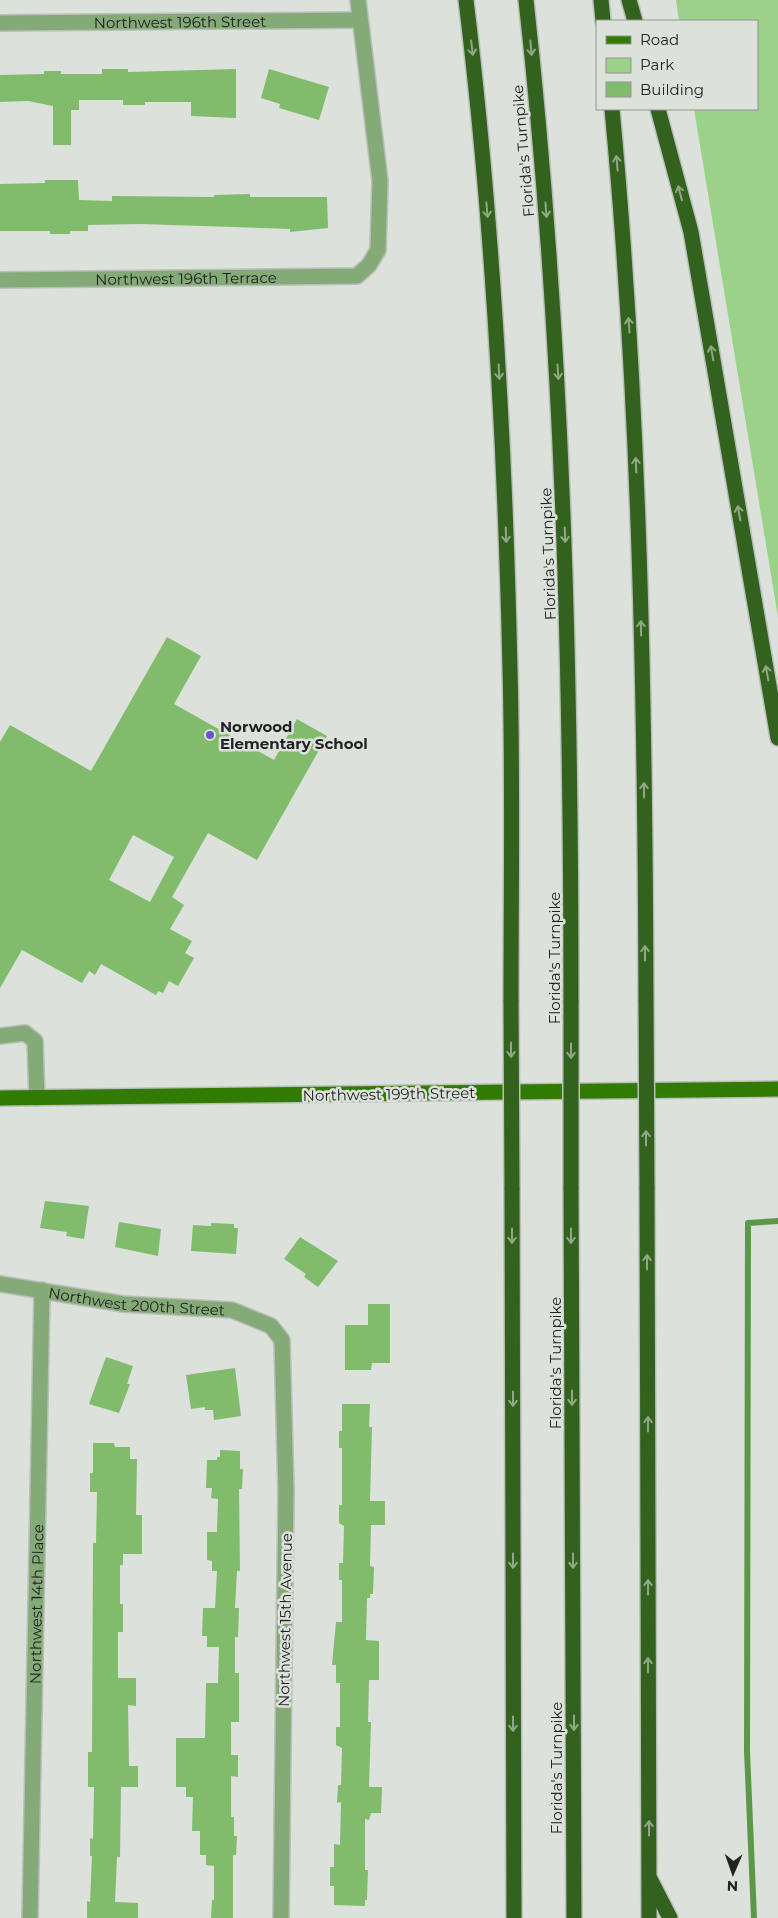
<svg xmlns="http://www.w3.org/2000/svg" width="778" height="1918" font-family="Montserrat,sans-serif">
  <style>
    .green { fill: #9cd18a }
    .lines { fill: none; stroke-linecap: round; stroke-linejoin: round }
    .stream { stroke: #5d9748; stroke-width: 6 }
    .building { fill: #81bc6c; fill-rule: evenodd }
    .minor-casing { stroke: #babfba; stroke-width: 18 }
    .major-casing { stroke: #babfba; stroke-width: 18 }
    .highway-casing { stroke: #babfba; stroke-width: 18 }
    .minor { stroke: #84aa77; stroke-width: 15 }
    .major { stroke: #317b02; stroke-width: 15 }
    .highway { stroke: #32621e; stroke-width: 15 }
    .highway-bridge-casing { stroke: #babfba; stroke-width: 18; stroke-linecap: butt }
    .highway-bridge { stroke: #32621e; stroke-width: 15 }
    .oneway { stroke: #90a886 }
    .poi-dot { fill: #6a52cb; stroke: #dce1db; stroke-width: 2 }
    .labels { text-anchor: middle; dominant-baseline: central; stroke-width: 5; stroke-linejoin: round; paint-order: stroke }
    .street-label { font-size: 15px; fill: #212321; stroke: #dce1db }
    .poi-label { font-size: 15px; font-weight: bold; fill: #212321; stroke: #dce1db; text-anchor: start }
  </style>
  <rect width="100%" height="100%" fill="#dce1db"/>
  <path class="green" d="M676,0H778V617L694,109H757V21H679Z"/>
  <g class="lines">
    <path class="stream" d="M754,1918L747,1751L748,1223L778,1221"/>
  </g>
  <g class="building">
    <path d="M102,69H128V72L236,69V118L191,116V102H145V105H123V100H79V110H71V145H53V106L28,101L0,102V75L44,74V71H61V74H102Z"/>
    <path d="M269,69L329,87L319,120L279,108L280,104L261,98Z"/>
    <path d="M45,180H78L79,200L112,201V196L214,197V195L250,194V197H327L328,228L290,232V229L140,224L88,225V231H70V234H50V231H0V184L45,183Z"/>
    <path d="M167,637L201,656L174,704L274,760L297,719L327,736L257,860L208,833L172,897L184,905L170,929L192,941L185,953L194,958L178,986L169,981L163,993L158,991L156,995L101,964L95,975L89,971L82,983L22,950L0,988V742L10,725L91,771ZM133,835L174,857L150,902L109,880Z"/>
    <path d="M45,1201L89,1206L84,1239L66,1236L67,1232L40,1228Z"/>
    <path d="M119,1222L161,1229L158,1256L115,1247Z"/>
    <path d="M211,1223L234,1224V1228H238L236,1254L191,1251L193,1225L211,1226Z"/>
    <path d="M300,1237L338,1261L318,1287L304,1277L306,1274L284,1259Z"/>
    <path d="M368,1304H390V1363H372L371,1370H345V1325H368Z"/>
    <path d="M106,1357L133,1366L127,1384H130L119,1413L89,1404Z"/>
    <path d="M235,1368L241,1416L214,1420L213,1410H205V1407L191,1409L186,1375Z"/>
    <path d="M342,1404H370L369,1427H372L370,1501H385V1525H371L370,1566L374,1567L373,1594H370V1598H367L366,1640L379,1641V1680H369L368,1722H371L369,1787H382L381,1813H371L369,1820L365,1819V1870H368L367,1900H365V1906L334,1905V1886H330V1867H334V1844L340,1845L341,1802L337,1803L338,1785H341L342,1748L336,1745V1727H340V1683H336V1665H332L336,1622H342V1580H339V1563H343L344,1526L339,1523V1505H342V1448H339V1431H342Z"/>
    <path d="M93,1443H114L115,1447H130V1459H137L136,1515H142V1554H123V1565H120V1604H123V1632H118V1678H136V1706L128,1705L129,1766H138V1787H121L120,1857H117L115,1902L138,1903V1918H87V1901L90,1902L92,1856H90V1838L93,1839L94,1787H88V1752H92L93,1543H96L97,1492H90V1473H93Z"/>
    <path d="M220,1450L240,1451V1469H243L242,1489H239L240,1571H237L235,1608H239L238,1637H235V1673H239V1722H231V1755H238V1777L231,1776V1817H234V1836H237L236,1855H233V1918H211L212,1900H214V1866L206,1865V1855H200V1831H192L193,1797H186V1787H176V1738H205L206,1683H218L219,1647H207V1636H202L203,1608H215L217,1571H212V1561L207,1560V1532H217L218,1499L211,1498L212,1488H206L207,1460H217V1457H220Z"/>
  </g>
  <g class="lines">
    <g class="minor-casing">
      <g id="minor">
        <path id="s1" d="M0,23L360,20"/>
        <path id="s2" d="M0,280L357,276L369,265L378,250L380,181L358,0"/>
        <path d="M0,1036L25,1033L35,1041L37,1098"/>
        <path id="s3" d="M0,1284L123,1304L232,1310L271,1326L282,1340L286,1492L281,1918"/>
        <path id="s4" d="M30,1918L42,1290"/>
      </g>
    </g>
    <g class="major-casing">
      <path id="major" d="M0,1098L778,1089"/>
    </g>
    <g class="highway-casing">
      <g id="highway">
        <path d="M466,0C493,222 505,445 510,669C513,780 511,891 511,1002"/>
        <path d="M526,0C563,333 571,667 571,1002"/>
        <path d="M601,0L603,21"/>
        <path d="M629,0L635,21"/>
        <path d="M612,109C640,405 645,703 646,1001"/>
        <path d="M658,109L691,232L778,738"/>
        <path d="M571,1187L574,1918"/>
        <path d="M647,1187L649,1918"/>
        <path d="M512,1188L514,1918"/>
        <path d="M650,1879L670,1918"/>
      </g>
    </g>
    <use href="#minor" class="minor"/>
    <use href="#major" class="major"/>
    <use href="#highway" class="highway"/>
    <g class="highway-bridge-casing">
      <g id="highway-bridge">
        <path d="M646,1001L647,1187"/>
        <path d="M511,1002L512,1188"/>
        <path d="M571,1002V1187"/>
      </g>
    </g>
    <use href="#highway-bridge" class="highway-bridge"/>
  </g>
  <defs><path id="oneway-shaft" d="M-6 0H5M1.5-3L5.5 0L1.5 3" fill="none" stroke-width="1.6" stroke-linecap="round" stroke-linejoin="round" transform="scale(1.25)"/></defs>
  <g class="oneway">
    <use href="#oneway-shaft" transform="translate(472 48) rotate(83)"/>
    <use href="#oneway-shaft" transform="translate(531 48) rotate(85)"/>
    <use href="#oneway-shaft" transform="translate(617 163) rotate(-95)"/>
    <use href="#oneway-shaft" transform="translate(680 193) rotate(-105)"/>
    <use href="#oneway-shaft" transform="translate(487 210) rotate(85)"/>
    <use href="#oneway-shaft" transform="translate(546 210) rotate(86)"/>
    <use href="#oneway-shaft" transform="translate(629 325) rotate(-94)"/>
    <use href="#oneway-shaft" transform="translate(712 353) rotate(-100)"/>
    <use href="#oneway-shaft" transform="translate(499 372) rotate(87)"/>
    <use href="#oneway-shaft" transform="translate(558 372) rotate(86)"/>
    <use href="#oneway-shaft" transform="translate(636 465) rotate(-92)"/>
    <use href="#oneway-shaft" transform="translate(739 513) rotate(-100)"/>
    <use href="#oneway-shaft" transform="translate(506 535) rotate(88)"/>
    <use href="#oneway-shaft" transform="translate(565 535) rotate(88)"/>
    <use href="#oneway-shaft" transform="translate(641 628) rotate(-91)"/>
    <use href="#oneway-shaft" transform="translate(767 673) rotate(-100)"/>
    <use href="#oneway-shaft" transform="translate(644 790) rotate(-90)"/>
    <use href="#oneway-shaft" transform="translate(645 953) rotate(-90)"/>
    <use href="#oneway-shaft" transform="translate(511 1050) rotate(90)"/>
    <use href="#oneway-shaft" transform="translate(571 1051) rotate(90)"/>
    <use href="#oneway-shaft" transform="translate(646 1138) rotate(-90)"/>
    <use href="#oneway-shaft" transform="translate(512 1236) rotate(90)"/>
    <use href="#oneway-shaft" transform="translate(571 1236) rotate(90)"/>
    <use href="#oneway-shaft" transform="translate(647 1262) rotate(-90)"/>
    <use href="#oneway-shaft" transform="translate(572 1398) rotate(90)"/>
    <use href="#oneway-shaft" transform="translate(513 1399) rotate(90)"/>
    <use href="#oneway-shaft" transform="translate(648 1424) rotate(-90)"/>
    <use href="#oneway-shaft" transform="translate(513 1561) rotate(90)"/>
    <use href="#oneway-shaft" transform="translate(573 1561) rotate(90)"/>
    <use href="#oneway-shaft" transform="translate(648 1587) rotate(-90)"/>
    <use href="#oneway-shaft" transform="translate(648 1665) rotate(-90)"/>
    <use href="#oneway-shaft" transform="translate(574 1723) rotate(90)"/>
    <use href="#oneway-shaft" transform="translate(513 1724) rotate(90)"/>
    <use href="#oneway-shaft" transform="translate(649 1828) rotate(-90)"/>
  </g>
  <circle class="poi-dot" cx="210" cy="735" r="5"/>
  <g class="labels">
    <g class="street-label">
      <text stroke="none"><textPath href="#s1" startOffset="180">Northwest 196th Street</textPath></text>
      <text transform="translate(523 151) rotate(-95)">Florida's Turnpike</text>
      <text stroke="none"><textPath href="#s2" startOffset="186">Northwest 196th Terrace</textPath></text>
      <text transform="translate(548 554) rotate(-92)">Florida's Turnpike</text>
      <text transform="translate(554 958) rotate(-90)">Florida's Turnpike</text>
      <text transform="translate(389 1094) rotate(-1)">Northwest 199th Street</text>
      <text stroke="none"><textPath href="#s3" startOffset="138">Northwest 200th Street</textPath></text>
      <text transform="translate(555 1363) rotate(-90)">Florida's Turnpike</text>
      <text stroke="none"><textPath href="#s4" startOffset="314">Northwest 14th Place</textPath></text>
      <text transform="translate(285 1620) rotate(-89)">Northwest 15th Avenue</text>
      <text transform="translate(556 1768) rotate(-90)">Florida's Turnpike</text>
    </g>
    <g class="poi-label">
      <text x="220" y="726">Norwood<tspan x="220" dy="17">Elementary School</tspan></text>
    </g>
  </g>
  <rect x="596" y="20" width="162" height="90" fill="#dce1db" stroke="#919591"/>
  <rect x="606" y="36" width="25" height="8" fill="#317b02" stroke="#919591"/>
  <text x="640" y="45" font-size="15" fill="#212321">Road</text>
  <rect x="606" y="58" width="25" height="15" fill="#9cd18a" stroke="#919591"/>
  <text x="640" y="70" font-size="15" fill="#212321">Park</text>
  <rect x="606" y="82" width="25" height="15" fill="#81bc6c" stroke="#919591"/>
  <text x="640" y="95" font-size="15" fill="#212321">Building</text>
  <g transform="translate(733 1873) rotate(182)" stroke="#dce1db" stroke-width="4" paint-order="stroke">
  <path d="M0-4L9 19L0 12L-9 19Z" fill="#212321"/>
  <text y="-8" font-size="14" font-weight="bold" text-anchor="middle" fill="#212321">N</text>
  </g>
</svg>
